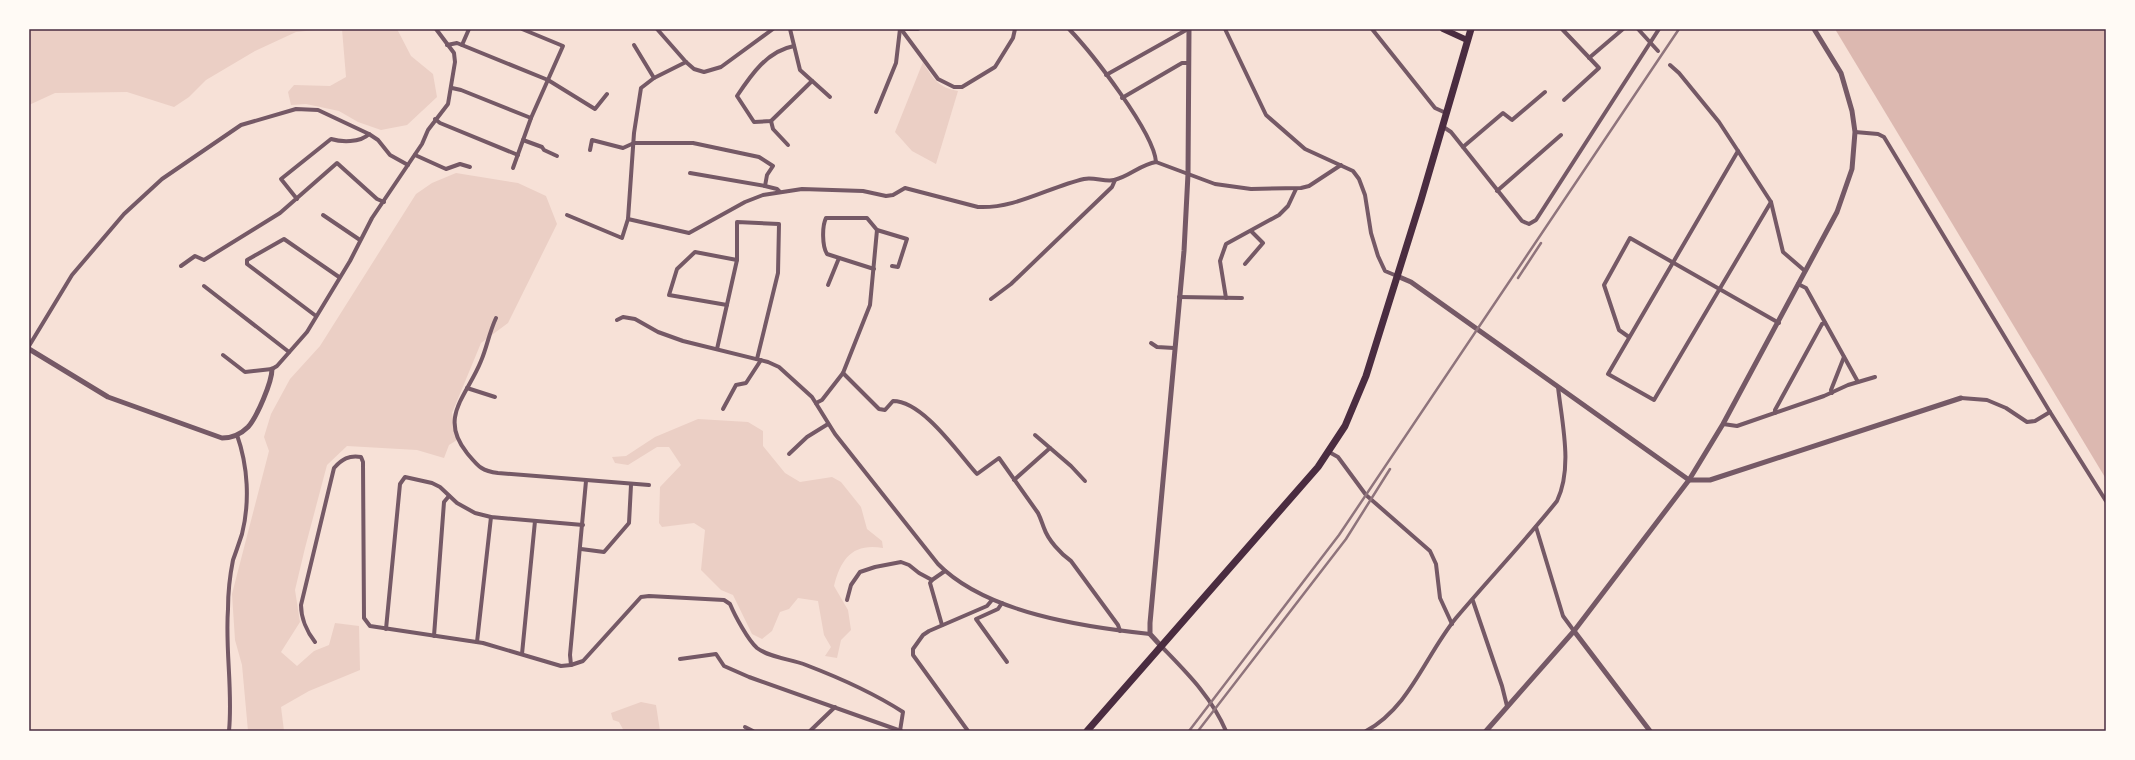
<svg xmlns="http://www.w3.org/2000/svg" width="2135" height="760" font-family="'Exo 2',sans-serif">
  <style>
    .green { fill: #ebcfc5 }
    .water { fill: #dcb8b0 }
    .lines { fill: none; stroke-linecap: round; stroke-linejoin: round }
    .minor { stroke: #755966; stroke-width: 4 }
    .tertiary { stroke: #755966; stroke-width: 5 }
    .secondary { stroke: #4a2c40; stroke-width: 6 }
    .trunk { stroke: #4a2c40; stroke-width: 7 }
    .rail { stroke: #8f747c; stroke-width: 2.5 }
    .neatline { fill: none; stroke: #4a2c40; stroke-width: 1.5 }
  </style>
  <rect width="100%" height="100%" fill="#f7e1d7"/>
  <g class="green">
    <path d="M29,29H325L296,32L255,51L206,80L189,97L174,107L127,92L55,93L29,105Z"/>
    <path d="M342,29H397L411,56L433,74L437,97L407,125L381,130L358,122L339,111L306,104L291,105L288,92L294,85L330,86L346,77Z"/>
    <path d="M923,62C932,78 939,88 958,91L936,164L912,151L895,132Z"/>
    <path d="M456,173L518,183L546,196L557,224L508,323L481,343L452,413L457,440L449,445L444,458L417,450L347,446L327,465L305,548L295,590L300,622L281,652L297,666L314,651L329,645L335,623L359,626L360,670L309,691L281,707L284,731H248L242,665L235,640L232,594L269,451L264,437L271,414L290,379L320,346L416,194L432,183Z"/>
    <path d="M698,419L748,422L763,431V446L785,473L800,482L832,477L841,482L861,507L867,529L882,541L883,548C853,543 841,558 834,586L848,610L851,630L841,640L837,658L825,656L831,647L824,635L818,601L798,598L789,609L780,612L772,631L762,639L752,634L733,595L721,590L701,570L705,530L694,523L662,527L659,523L660,487L681,465L669,447H657L628,465L615,463L612,457L626,456L655,437Z"/>
    <path d="M641,702L656,705L660,731H624L619,722L613,720L611,713Z"/>
  </g>
  <path class="water" d="M1835,29H2106V479Z"/>
  <g class="lines">
    <g class="minor">
      <path d="M657,29L686,62L694,69L704,72L721,67L773,29"/>
      <path d="M790,29L800,70L830,97"/>
      <path d="M901,29L938,79L954,87H962L995,67L1013,38L1015,29"/>
      <path d="M905,29H918"/>
      <path d="M1069,29C1091,52 1154,132 1156,162"/>
      <path d="M1225,29L1266,115L1305,149L1353,171L1359,179L1365,195L1371,233L1378,256L1385,271L1397,276"/>
      <path d="M1372,29L1435,108L1446,113"/>
      <path d="M1562,29L1599,68L1564,100"/>
      <path d="M1638,29L1658,51"/>
      <path d="M447,45L457,43L548,80L595,109L607,94"/>
      <path d="M462,45L469,29"/>
      <path d="M634,45L654,78"/>
      <path d="M794,46C767,51 751,75 737,96L754,122L771,121L812,81"/>
      <path d="M1589,58L1623,29"/>
      <path d="M1670,65L1679,73L1719,122L1738,151L1771,202L1783,252L1805,271"/>
      <path d="M1106,75L1188,29"/>
      <path d="M452,88L461,90L531,118"/>
      <path d="M1122,98L1182,63H1189"/>
      <path d="M876,112L896,63L900,29"/>
      <path d="M435,119L440,123L518,155"/>
      <path d="M771,121L773,129L788,145"/>
      <path d="M1442,126L1451,132L1522,221L1529,224L1536,220L1659,29"/>
      <path d="M1855,132L1878,134L1884,137L2050,412L2106,501"/>
      <path d="M523,140L542,147L544,150L557,156"/>
      <path d="M1463,147L1503,113L1512,120L1545,92"/>
      <path d="M590,150L592,140L623,148L634,143H693L759,157L773,166L767,175L765,186"/>
      <path d="M1738,151L1608,374L1654,400L1771,202"/>
      <path d="M415,155L446,169L460,164L470,167"/>
      <path d="M513,168L531,118L563,46L522,29"/>
      <path d="M690,173L765,186L777,189L780,192"/>
      <path d="M1497,191L1561,135"/>
      <path d="M297,199L281,179L331,139C341,142 360,143 369,134"/>
      <path d="M323,215L360,240"/>
      <path d="M567,215L622,238L628,219L634,133L641,88L654,78L686,62"/>
      <path d="M628,219L689,233L745,202L763,195L802,189L863,191L886,196L893,195L905,188L978,207C1015,209 1049,187 1084,179C1094,177 1105,182 1114,180C1129,177 1141,164 1156,162L1215,184L1251,189L1301,188L1309,186L1341,165"/>
      <path d="M1245,264L1263,243L1251,231"/>
      <path d="M181,266L195,256L204,260L280,213L337,163L377,199L384,202"/>
      <path d="M874,269L827,254C822,246 822,226 826,218H867L877,230"/>
      <path d="M1798,284L1806,288L1858,382"/>
      <path d="M828,285L839,258"/>
      <path d="M204,286L289,352"/>
      <path d="M1179,297L1242,298"/>
      <path d="M1226,298L1220,261L1226,244L1279,215L1288,206L1296,189"/>
      <path d="M991,299L1011,284L1112,187L1115,180"/>
      <path d="M727,305L669,295L677,269L695,252L737,260"/>
      <path d="M316,316L247,264V260L284,239L339,277"/>
      <path d="M496,318C489,333 487,347 481,361C467,396 438,417 467,453C478,466 481,471 498,473L649,485"/>
      <path d="M617,320L623,317L635,319L658,332L683,341L768,362L779,367L812,397L835,434L938,564C986,613 1084,627 1150,634"/>
      <path d="M1629,337L1619,330L1604,285L1630,238L1779,323"/>
      <path d="M1151,343L1157,347L1174,348"/>
      <path d="M29,346L72,275L124,214L162,179L241,125L296,109L318,110L369,134L378,140L390,155L408,165"/>
      <path d="M717,349L737,260V222L779,224L778,273L757,359"/>
      <path d="M223,355L245,372L272,369L277,366L307,332L350,261L372,218L422,144L428,130L448,104L455,62L454,53L436,29"/>
      <path d="M843,373L879,409L885,410L893,401C923,401 958,453 977,474L999,458L1038,513C1041,519 1042,523 1044,528C1048,540 1061,554 1071,561L1118,625L1120,631"/>
      <path d="M467,388L495,397"/>
      <path d="M1832,393L1831,390L1844,357"/>
      <path d="M1961,398L1987,400L2006,408L2027,422L2035,421L2050,412"/>
      <path d="M816,403L822,400L843,373L870,305L877,230L907,239L898,267L892,266"/>
      <path d="M723,409L736,385L746,383L761,360"/>
      <path d="M1775,413V410L1822,324L1825,323"/>
      <path d="M1723,424L1737,426L1824,396L1848,385L1875,377"/>
      <path d="M1035,435L1071,466L1085,481"/>
      <path d="M1329,452L1338,457L1366,495L1430,551L1436,564L1440,598L1452,624"/>
      <path d="M789,454L807,437L828,424"/>
      <path d="M1014,480L1050,448"/>
      <path d="M1536,527L1563,616L1574,631"/>
      <path d="M581,549L604,552L629,523L631,485"/>
      <path d="M847,600L851,585L860,572L875,567L901,562L909,565L919,573L932,580"/>
      <path d="M1473,601L1502,686L1507,706"/>
      <path d="M1002,603L998,609L976,619L1007,662"/>
      <path d="M942,625L930,583L932,580L945,571"/>
      <path d="M386,629L400,484L405,477L432,483L440,487L457,503L475,513L491,517L583,525"/>
      <path d="M434,636L444,502L449,496"/>
      <path d="M315,642C307,632 301,618 301,605L334,468C342,459 349,455 361,457L363,462L364,618L370,626L483,643L561,666L571,665L583,661L641,597L649,596L724,600L730,604C735,616 748,640 757,648C770,658 791,659 806,665C840,678 872,692 903,712L900,731"/>
      <path d="M477,642L491,517"/>
      <path d="M1161,646C1187,673 1211,696 1226,731"/>
      <path d="M522,654L535,521"/>
      <path d="M680,659L716,654L724,666L749,677L901,731"/>
      <path d="M571,665L570,655L586,481"/>
      <path d="M745,727L753,731"/>
      <path d="M229,731C233,690 225,650 228,609C228,594 230,575 233,560C236,552 239,543 242,534C250,502 248,466 237,435"/>
      <path d="M810,731L835,707"/>
      <path d="M968,731L913,655V649L923,635L929,631L987,606L992,600"/>
      <path d="M1366,731C1410,707 1425,656 1456,618C1489,579 1525,541 1557,501C1573,468 1562,423 1558,387"/>
    </g>
    <g class="tertiary">
      <path d="M1397,276L1411,282L1689,480H1710L1961,398"/>
      <path d="M29,349L108,397L222,438C232,438 241,434 248,427C257,417 272,382 272,369"/>
      <path d="M1574,631L1650,731"/>
      <path d="M1161,646L1150,634V623L1184,251L1188,174L1189,29"/>
      <path d="M1486,731L1574,631L1689,480L1723,424L1837,212L1852,169L1855,132L1852,111L1841,73L1814,29"/>
    </g>
    <path class="secondary" d="M1443,29L1467,40"/>
    <path class="trunk" d="M1087,731L1318,467L1345,426L1366,376L1421,200L1471,29"/>
    <g class="rail">
      <path d="M1518,278L1541,243"/>
      <path d="M1189,731L1339,535L1679,29"/>
      <path d="M1198,731L1346,539L1390,469"/>
    </g>
  </g>
  <rect width="2135" height="760" fill="none" stroke="#fffaf5" stroke-width="60"/>
  <rect x="30" y="30" width="2075" height="700" class="neatline"/>
</svg>
